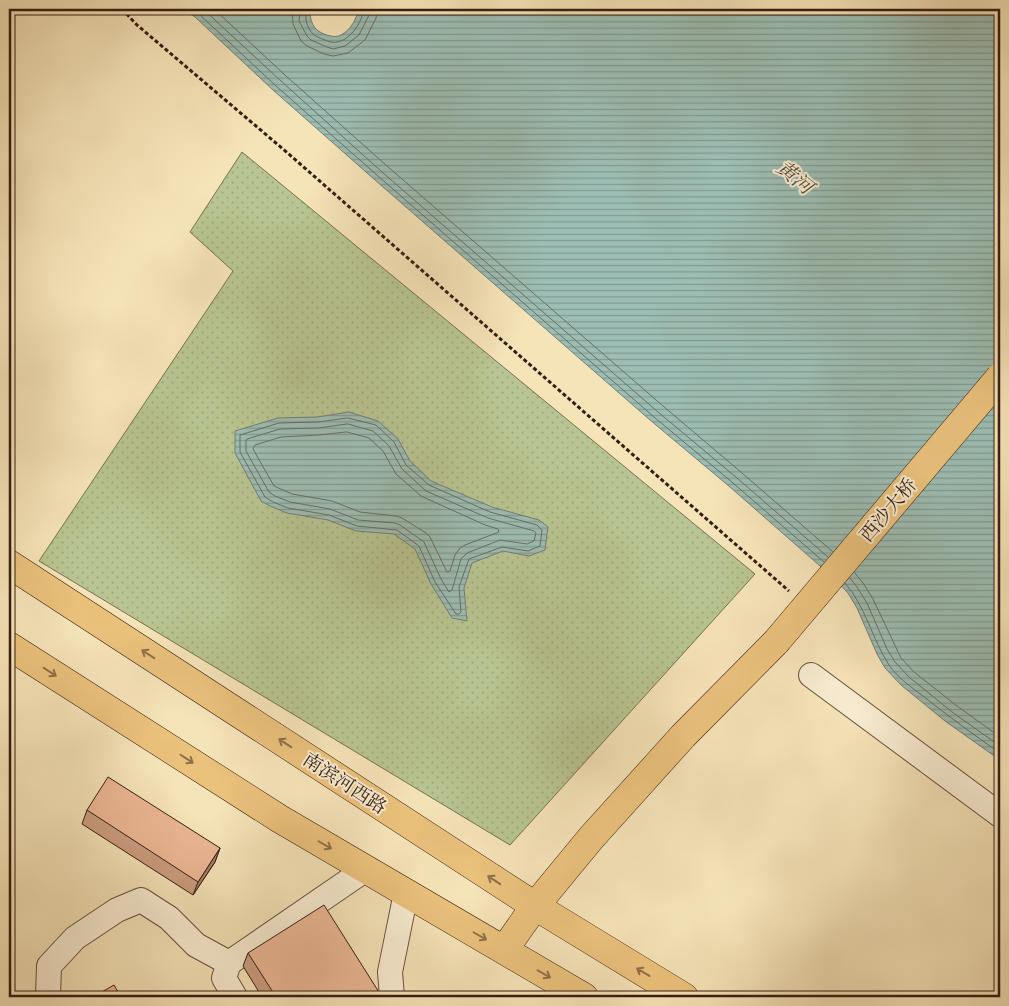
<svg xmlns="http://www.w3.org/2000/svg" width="1009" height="1006" font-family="'EB Garamond','Noto Serif SC',serif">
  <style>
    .park { fill: url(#park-dots); stroke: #777152 }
    .water { fill: url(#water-rules); stroke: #747e74 }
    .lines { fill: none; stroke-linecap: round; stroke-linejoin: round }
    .shore { stroke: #6a6e64; stroke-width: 1 }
    .minor-casing { stroke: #664f3c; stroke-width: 26 }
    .highway-casing { stroke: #361d13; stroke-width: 29 }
    .path { stroke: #361d13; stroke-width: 3; stroke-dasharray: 4 2.5; stroke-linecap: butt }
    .minor { stroke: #f9edd2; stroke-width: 24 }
    .highway { stroke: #ebc27c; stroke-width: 28 }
    .rail-casing { stroke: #361d13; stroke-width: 5.5 }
    .rail { stroke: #f9edd2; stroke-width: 4; stroke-dasharray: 11; stroke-linecap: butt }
    .highway-bridge-casing { stroke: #361d13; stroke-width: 29; stroke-linecap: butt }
    .highway-bridge { stroke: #ebc27c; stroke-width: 28 }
    .wall { fill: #cb9d80; stroke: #361d13 }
    .shaded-wall { fill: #a58068; stroke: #361d13 }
    .building { fill: #ecb795; stroke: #361d13 }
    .oneway { stroke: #907048 }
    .labels { text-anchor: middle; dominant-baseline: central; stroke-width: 4; stroke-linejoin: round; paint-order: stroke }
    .street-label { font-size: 19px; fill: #361d13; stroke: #f9edd2 }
    .water-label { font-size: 20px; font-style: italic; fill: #554d43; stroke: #f9edd2 }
  </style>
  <defs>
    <pattern id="park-dots" width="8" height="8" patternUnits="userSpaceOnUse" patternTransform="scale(1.25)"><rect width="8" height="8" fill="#b8c592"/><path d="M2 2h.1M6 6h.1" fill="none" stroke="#9fa97d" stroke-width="1.8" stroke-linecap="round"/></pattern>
    <pattern id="water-rules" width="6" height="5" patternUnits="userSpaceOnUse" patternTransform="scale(1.25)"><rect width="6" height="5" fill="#9dbeb4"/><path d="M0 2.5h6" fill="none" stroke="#819a91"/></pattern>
  </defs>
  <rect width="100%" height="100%" fill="#f6e4b9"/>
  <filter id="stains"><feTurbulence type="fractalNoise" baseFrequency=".004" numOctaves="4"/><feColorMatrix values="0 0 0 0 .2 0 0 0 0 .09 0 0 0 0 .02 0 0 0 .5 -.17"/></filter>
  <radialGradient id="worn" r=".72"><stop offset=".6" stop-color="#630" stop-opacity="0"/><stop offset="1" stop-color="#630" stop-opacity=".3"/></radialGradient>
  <path class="park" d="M242,152L755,574L510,845L39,561L233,271L190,232Z"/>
  <g class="water">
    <path d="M182,9H315L310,13C310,18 312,24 315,28C320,34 335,39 341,35C351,30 356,19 359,9H1000V760L945,721L901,685L885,668L877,654L857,608L848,593L836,580L730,487L650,420L375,180L273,90L195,17Z"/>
    <path d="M349,412L378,421L398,439L410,461L431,481L492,507L539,520L548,527L545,550L529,556L503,551L472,563L464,588L467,621L452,618L431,584L415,549L394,534L356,531L328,520L287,513L270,506L261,501L235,453V431L278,418L317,417Z"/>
  </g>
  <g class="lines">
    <g class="shore">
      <path d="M191,9L199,14L276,86L378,176L654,417L733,483L824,562"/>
      <path d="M203,9L281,81L382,172L658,412L737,478L828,557"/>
      <path d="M214,9L286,76L387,166L663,406L742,473L833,552"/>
      <path d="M292,9L293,24L301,41L307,46L324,54L333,56L348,53L365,40L376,18L378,9"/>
      <path d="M300,9L299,21L307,36L311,40L327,47L333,49L345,46L359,35L369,15L370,9"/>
      <path d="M308,9C303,16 307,28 313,34C317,37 326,41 331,42C348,45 362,23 364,9"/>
      <path d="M348,418L376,425L394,442L406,465L429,485L490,512L537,525L542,530L540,546L528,551L502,547L469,559L459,587L461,612L459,614H456L435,582L419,546L397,530L357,526L329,515L288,508L273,502L265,497L240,452V435L279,423L318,422Z"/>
      <path d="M348,424L373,431L389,446L402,469L426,491L488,518L534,531L536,533L534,541L527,544L500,540L467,553L461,559L452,590L449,592L441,579L424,542L400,525L395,523L358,520L330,509L290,502L275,496L269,492L246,451V441L247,439L280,429L318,428Z"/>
      <path d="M347,432L369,438L383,451L396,474L421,496L485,525L498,529L499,532L465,545L460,548L455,555L450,571L447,572L430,537L426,533L402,518L396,516L360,512L332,501L292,494L274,486L253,449L255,445L281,437L319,435Z"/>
      <path d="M854,572L863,583L873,599L901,658L914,672L957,706L1000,737"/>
      <path d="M850,578L857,587L867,603L887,649L895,662L909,677L952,712L1000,746"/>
      <path d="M845,583C866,607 872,639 889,665C897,677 911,687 923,696C948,716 974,735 1000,753"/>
    </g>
    <g class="minor-casing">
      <g id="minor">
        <path d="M811,675L1000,815"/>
        <path d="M48,997L49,966L75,938L117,910L141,900L169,918L196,945L229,963"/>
        <path d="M235,997L224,978L229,963L366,869"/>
        <path d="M392,997L390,972L406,893"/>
      </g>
    </g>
    <g class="highway-casing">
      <g id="highway">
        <path d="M9,564L535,906L684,997"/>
        <path d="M9,646L280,819L584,997"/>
        <path d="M504,950L535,906L591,838L683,736L776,642"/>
      </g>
    </g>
    <path class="path" d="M122,9L137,25L283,149L789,591"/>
    <use href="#minor" class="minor"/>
    <use href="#highway" class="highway"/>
    <g class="rail-casing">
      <path id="rail" d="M121,995L123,997"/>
    </g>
    <use href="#rail" class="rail"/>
    <g class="highway-bridge-casing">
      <path id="highway-bridge" d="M776,642L1000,377"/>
    </g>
    <use href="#highway-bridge" class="highway-bridge"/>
  </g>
  <g class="wall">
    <path d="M87,810L220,848L215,862L193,895L82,824Z"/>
    <path d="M248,953L382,997H262L243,966Z"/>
  </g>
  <path class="shaded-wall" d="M220,848L215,862L193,895L198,882Z"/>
  <g class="building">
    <path d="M108,777L220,848L198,882L87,810Z"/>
    <path d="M324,905L382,997H276L248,953Z"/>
    <path d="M114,985L121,997H93Z"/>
  </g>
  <defs><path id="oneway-shaft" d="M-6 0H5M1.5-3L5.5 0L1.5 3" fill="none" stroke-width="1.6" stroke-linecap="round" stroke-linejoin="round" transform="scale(1.25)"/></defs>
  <g class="oneway">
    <use href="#oneway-shaft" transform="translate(148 654) rotate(-147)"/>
    <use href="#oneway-shaft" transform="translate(50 672) rotate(33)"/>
    <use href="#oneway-shaft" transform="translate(285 743) rotate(-147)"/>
    <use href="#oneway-shaft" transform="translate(187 759) rotate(33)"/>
    <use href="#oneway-shaft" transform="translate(325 845) rotate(30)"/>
    <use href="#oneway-shaft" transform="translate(494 880) rotate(-147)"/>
    <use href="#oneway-shaft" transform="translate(480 936) rotate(30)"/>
    <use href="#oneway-shaft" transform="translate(643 972) rotate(-149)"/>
    <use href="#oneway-shaft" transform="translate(544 974) rotate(30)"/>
  </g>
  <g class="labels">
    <g class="street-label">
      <text transform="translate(888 510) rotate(-50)">西沙大桥</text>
      <text transform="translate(345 783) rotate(33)">南滨河西路</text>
    </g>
    <g class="water-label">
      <text transform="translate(795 177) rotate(39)">黄河</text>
    </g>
  </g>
  <rect width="1009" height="1006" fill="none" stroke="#f6e4b9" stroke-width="30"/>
  <rect x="10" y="10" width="989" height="986" fill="none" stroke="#361d13" stroke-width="2.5"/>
  <rect x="15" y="15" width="979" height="976" fill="none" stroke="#361d13"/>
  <rect width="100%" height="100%" filter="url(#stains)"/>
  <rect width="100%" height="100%" fill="url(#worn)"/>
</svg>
